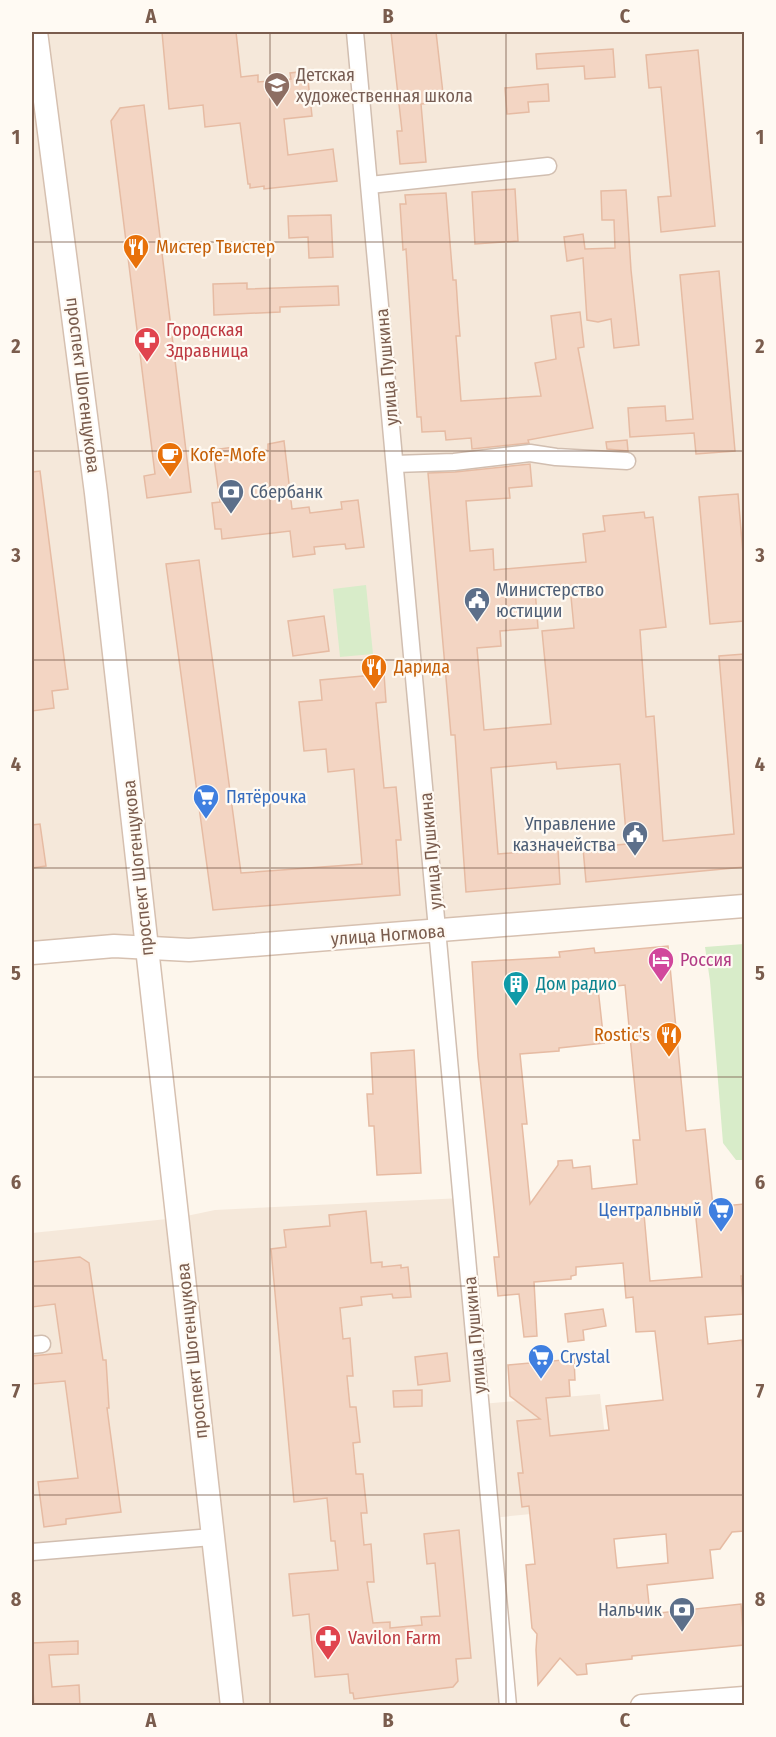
<svg xmlns="http://www.w3.org/2000/svg" width="776" height="1737" font-family="'Fira Sans Condensed',sans-serif">
  <style>
    .residential { fill: #f5e8da }
    .green { fill: #d8ecc9 }
    .building { fill: #f3d5c3; stroke: #e6bba3; stroke-width: 1.5; fill-rule: evenodd }
    .lines { fill: none; stroke-linecap: round; stroke-linejoin: round }
    .street-casing { stroke: #d1beb0; stroke-width: 19 }
    .secondary-casing { stroke: #d6c0b0; stroke-width: 25 }
    .street { stroke: #fff; stroke-width: 16 }
    .secondary { stroke: #fff; stroke-width: 22 }
    .grid { fill: none; stroke: #7a5c4d; stroke-width: 1.5; stroke-opacity: 0.55 }
    .labels { text-anchor: middle; dominant-baseline: central; stroke-width: 4.5; stroke-linejoin: round; paint-order: stroke }
    .education-label { font-size: 18px; fill: #785e54; stroke: #fffaf3; text-anchor: start }
    .food-label { font-size: 18px; fill: #c56008; stroke: #fffaf3; text-anchor: start }
    .health-label { font-size: 18px; fill: #be3a42; stroke: #fffaf3; text-anchor: start }
    .street-label { font-size: 18px; fill: #7a5c4d; stroke: #fffaf3 }
    .service-label { font-size: 18px; fill: #4e5e75; stroke: #fffaf3; text-anchor: start }
    .shop-label { font-size: 18px; fill: #366cbe; stroke: #fffaf3; text-anchor: start }
    .hotel-label { font-size: 18px; fill: #b23c85; stroke: #fffaf3; text-anchor: start }
    .culture-label { font-size: 18px; fill: #0d838f; stroke: #fffaf3; text-anchor: start }
    .neatline { fill: none; stroke: #7a5c4d; stroke-width: 2 }
    .grid-label { font-size: 20px; text-anchor: middle; font-weight: bold; fill: #7a5c4d }
  </style>
  <rect width="100%" height="100%" fill="#fdf6ec"/>
  <g class="residential">
    <path d="M32,32H744V906L32,953Z"/>
    <path d="M462,1198L481,1404L600,1394L613,1506L491,1518L508,1705H32V1233L177,1218L215,1210Z"/>
  </g>
  <g class="green">
    <path d="M366,585L373,654L340,657L333,589Z"/>
    <path d="M744,944V1160H736L723,1143L710,981L705,947Z"/>
  </g>
  <g class="building">
    <path d="M162,32H236L241,77L258,75V82L291,79L290,73L307,71L312,116L284,119L288,155L333,149L337,181L264,189V186L250,188V184H248L240,123L205,127L203,105L169,109Z"/>
    <path d="M391,32H436L444,102L421,104L426,162L400,164L397,131H402Z"/>
    <path d="M613,49L615,77L585,79L584,66L537,69L536,54Z"/>
    <path d="M698,50L715,226L661,232L658,197L671,196L661,87L649,88L646,55Z"/>
    <path d="M548,84L549,101L528,102L529,112L507,114L505,88Z"/>
    <path d="M144,105L191,492L147,498L144,476L155,474L111,121L120,108Z"/>
    <path d="M515,189L518,241L475,244L472,192Z"/>
    <path d="M626,190L631,270L639,345L614,348L611,319L598,322L587,320L583,258L567,261L564,237L583,234L585,249L615,248L614,220H602L601,191Z"/>
    <path d="M446,193L453,280H456L458,311L460,336H456L461,401L541,396L535,363L556,359L551,316L580,312L584,347L578,348L593,428L528,440L529,443L472,449L471,438L446,440L445,431L422,432L421,417H417L406,249L403,250L400,204H406L405,195Z"/>
    <path d="M331,215L333,257L309,258L308,237L289,238L288,216Z"/>
    <path d="M719,271L735,451L696,454L694,433L630,437L628,408L665,406L666,421L693,419L680,275Z"/>
    <path d="M247,283V289L338,286L339,305L280,307V312L214,315L213,284Z"/>
    <path d="M627,440L628,451L607,449L606,442Z"/>
    <path d="M284,441L292,509L309,507L310,513L342,509L341,502L358,500L364,547L346,549L345,544L314,547L315,554L293,557L290,531L222,539L221,529H215L212,503L220,502L213,450L234,447L235,454L268,450V444Z"/>
    <path d="M530,464L532,486L509,488L510,498L466,501L470,551L493,549L494,570L586,562L583,534L605,531L603,516L644,512L645,518L653,517L666,627L640,630L646,717L654,716L663,841L734,834L719,656L744,654V867L586,882L583,848L627,844L620,764L557,769L556,762L491,768L498,854L558,849L560,884L466,892L455,735H451L428,473L455,472ZM570,586L574,628L542,631L551,724L484,730L477,648L501,646L500,631L538,628L535,589Z"/>
    <path d="M40,471L68,689L52,691L54,708L32,711V472Z"/>
    <path d="M738,494L744,566V621L710,624L699,497Z"/>
    <path d="M199,560L241,873L362,864L354,769L328,772L326,749L304,751L299,702L322,700L320,680L384,674L386,702L376,703L384,788L396,787L401,840H396L400,895L213,910L166,564Z"/>
    <path d="M324,616L329,651L293,656L288,621Z"/>
    <path d="M40,824L46,866L32,868V825Z"/>
    <path d="M668,946L686,1131L705,1129L713,1207L744,1204V1276H741L744,1314L705,1317L708,1344L742,1340L744,1362V1531L732,1532L720,1549L710,1550L713,1578L647,1585L650,1614L741,1604L744,1645L632,1656V1659L586,1664L587,1674L577,1675L560,1658L538,1685L536,1650L537,1634L532,1628L526,1565L535,1564L529,1506L522,1507L518,1473H523L517,1421L540,1419L510,1396L508,1365L574,1359L575,1380H569L570,1396L546,1398L550,1436L609,1430L606,1406L663,1400L655,1331L636,1332L633,1297L626,1298L623,1263L576,1267V1275L571,1276V1279L534,1282L537,1336L524,1337L519,1294L498,1296L494,1257H499L478,1057L472,962L560,957L559,952L594,948L595,953ZM625,985L640,1140H633L637,1184L592,1189L590,1166L573,1168L572,1160L558,1161V1165L530,1204L522,1124H527L520,1054L559,1051V1048L604,1043L598,988ZM695,1209L702,1277L650,1281L644,1214ZM666,1534L668,1563L617,1568L614,1539Z"/>
    <path d="M414,1050L421,1173L377,1175L374,1126H369L367,1094H373L371,1053Z"/>
    <path d="M366,1211L371,1263L382,1262V1267L401,1265V1268L408,1267L411,1297L393,1298L392,1294L361,1297L362,1305L340,1308L343,1339L350,1338L353,1376H347L350,1407H356L360,1442L353,1443L356,1474H363L367,1513H361L364,1545L371,1544L374,1582H367L373,1623L390,1622V1628L422,1625L421,1617L440,1616L435,1563L427,1564L424,1534L459,1530L471,1658L456,1659L458,1681L453,1687L354,1699L353,1693H350L348,1674L315,1677L309,1614L293,1616L289,1574L338,1570L335,1541H331L327,1498L294,1502L271,1249L286,1247L284,1230L330,1226L329,1215Z"/>
    <path d="M80,1257L89,1263L103,1360H106L109,1408H107L121,1512L66,1519V1524L44,1527L38,1482L78,1478L65,1381L32,1384V1356L62,1353L55,1304L32,1307V1262Z"/>
    <path d="M603,1309L606,1326L583,1330L584,1340L568,1342L565,1314Z"/>
    <path d="M447,1353L450,1381L418,1385L415,1357Z"/>
    <path d="M422,1390V1406L394,1407L393,1391Z"/>
    <path d="M78,1641V1654L49,1655L52,1687L79,1685L80,1706H34L32,1674V1643Z"/>
  </g>
  <g class="lines">
    <g class="street-casing">
      <g id="street">
        <path d="M355,32L508,1706"/>
        <path d="M370,185L548,166"/>
        <path d="M395,464L454,462L530,453L556,457L627,461"/>
        <path d="M32,1345L42,1344"/>
        <path d="M32,1552L212,1537"/>
      </g>
    </g>
    <g class="secondary-casing">
      <g id="secondary">
        <path d="M36,32L96,493L232,1706"/>
        <path d="M32,953L114,946L189,950L744,906"/>
        <path d="M642,1706L744,1698"/>
      </g>
    </g>
    <use href="#street" class="street"/>
    <use href="#secondary" class="secondary"/>
  </g>
  <path class="grid" d="M270,32V1706M506,32V1706M32,242H744M32,451H744M32,660H744M32,868H744M32,1077H744M32,1286H744M32,1495H744"/>
  <defs>
    <g id="school-pin" transform="scale(1.35)"><path d="M0 17L-7.5 6A9.5 9.5 0 1 1 7.5 6Z" fill="#8d6e63" stroke="#fffaf3"/><path d="M0-5L7-2L0 1L-7-2ZM-4 1L0 2.5L4 1V4Q0 6-4 4Z" fill="#fff"/></g>
    <g id="restaurant-pin" transform="scale(1.35)"><path d="M0 17L-7.5 6A9.5 9.5 0 1 1 7.5 6Z" fill="#e8710a" stroke="#fffaf3"/><path d="M-5-6h1v4h1v-4h1v4h1v-4h1v5L-1.5 .5V6h-2V.5L-5-1ZM5-6V6H3V1.5H1.5Q1.5-4 5-6Z" fill="#fff"/></g>
    <g id="pharmacy-pin" transform="scale(1.35)"><path d="M0 17L-7.5 6A9.5 9.5 0 1 1 7.5 6Z" fill="#e0444e" stroke="#fffaf3"/><path d="M-2-6h4v4h4v4h-4v4h-4v-4h-4v-4h4Z" fill="#fff"/></g>
    <g id="cafe-pin" transform="scale(1.35)"><path d="M0 17L-7.5 6A9.5 9.5 0 1 1 7.5 6Z" fill="#e8710a" stroke="#fffaf3"/><path d="M-5.5-4.5H6V0H3Q3 3.5 0 3.5H-2.5Q-5.5 3.5-5.5 0ZM3-3.2v2h1.7v-2ZM-6 4.5H4V6H-6Z" fill="#fff"/></g>
    <g id="bank-pin" transform="scale(1.35)"><path d="M0 17L-7.5 6A9.5 9.5 0 1 1 7.5 6Z" fill="#5c6f8a" stroke="#fffaf3"/><path d="M-6-4H6V4H-6ZM0-2.3a2.3 2.3 0 1 0 0 4.6a2.3 2.3 0 1 0 0-4.6Z" fill="#fff"/></g>
    <g id="civic-pin" transform="scale(1.35)"><path d="M0 17L-7.5 6A9.5 9.5 0 1 1 7.5 6Z" fill="#5c6f8a" stroke="#fffaf3"/><path d="M-.6-6.5H3V-4.5H.6V-3L4-1V1h2V6H-6V1h2V-1L-.6-3ZM-1.2 2.5V6h2.4V2.5Z" fill="#fff"/></g>
    <g id="supermarket-pin" transform="scale(1.35)"><path d="M0 17L-7.5 6A9.5 9.5 0 1 1 7.5 6Z" fill="#3f7fe0" stroke="#fffaf3"/><path d="M-6-5.5h2.5l.6 2H6L4.5 2H-2.5L-4.4-4H-6ZM-1.5 3.2a1.3 1.3 0 1 0 .1 0ZM3 3.2a1.3 1.3 0 1 0 .1 0Z" fill="#fff"/></g>
    <g id="hotel-pin" transform="scale(1.35)"><path d="M0 17L-7.5 6A9.5 9.5 0 1 1 7.5 6Z" fill="#d1479c" stroke="#fffaf3"/><path d="M-6-4.5h1.5V1H6V5H4.5V3h-9V5H-6ZM-4 0a1.8 1.8 0 1 1 3.6 0ZM.5 0V-2.5h3Q6-2.5 6 0Z" fill="#fff"/></g>
    <g id="building-pin" transform="scale(1.35)"><path d="M0 17L-7.5 6A9.5 9.5 0 1 1 7.5 6Z" fill="#0f9aa8" stroke="#fffaf3"/><path d="M-4-6H4V6H1V3H-1V6H-4ZM-2.5-4.3h1.7v1.8h-1.7ZM.8-4.3h1.7v1.8H.8ZM-2.5-1h1.7V.8h-1.7ZM.8-1h1.7V.8H.8Z" fill="#fff"/></g>
  </defs>
  <g fill-rule="evenodd">
    <use href="#school-pin" x="277" y="85"/>
    <use href="#restaurant-pin" x="136" y="247"/>
    <use href="#pharmacy-pin" x="147" y="340"/>
    <use href="#cafe-pin" x="170" y="455"/>
    <use href="#bank-pin" x="231" y="492"/>
    <use href="#civic-pin" x="477" y="600"/>
    <use href="#restaurant-pin" x="374" y="667"/>
    <use href="#supermarket-pin" x="206" y="797"/>
    <use href="#civic-pin" x="635" y="834"/>
    <use href="#hotel-pin" x="661" y="960"/>
    <use href="#building-pin" x="516" y="984"/>
    <use href="#restaurant-pin" x="669" y="1035"/>
    <use href="#supermarket-pin" x="721" y="1210"/>
    <use href="#supermarket-pin" x="541" y="1357"/>
    <use href="#bank-pin" x="682" y="1610"/>
    <use href="#pharmacy-pin" x="328" y="1638"/>
  </g>
  <g class="labels">
    <g class="education-label">
      <text x="296" y="75">Детская<tspan x="296" dy="21">художественная школа</tspan></text>
    </g>
    <g class="food-label">
      <text x="156" y="247">Мистер Твистер</text>
      <text x="190" y="455">Kofe-Mofe</text>
      <text x="394" y="667">Дарида</text>
      <text x="650" y="1035" text-anchor="end">Rostic's</text>
    </g>
    <g class="health-label">
      <text x="166" y="330">Городская<tspan x="166" dy="21">Здравница</tspan></text>
      <text x="348" y="1638">Vavilon Farm</text>
    </g>
    <g class="street-label">
      <text transform="translate(387 367) rotate(-95)">улица Пушкина</text>
      <text transform="translate(83 385) rotate(83)">проспект Шогенцукова</text>
      <text transform="translate(431 851) rotate(-95)">улица Пушкина</text>
      <text transform="translate(138 868) rotate(-96)">проспект Шогенцукова</text>
      <text transform="translate(388 935) rotate(-4)">улица Ногмова</text>
      <text transform="translate(475 1335) rotate(-95)">улица Пушкина</text>
      <text transform="translate(192 1351) rotate(-96)">проспект Шогенцукова</text>
    </g>
    <g class="service-label">
      <text x="250" y="492">Сбербанк</text>
      <text x="496" y="590">Министерство<tspan x="496" dy="21">юстиции</tspan></text>
      <text x="616" y="824" text-anchor="end">Управление<tspan x="616" dy="21">казначейства</tspan></text>
      <text x="662" y="1610" text-anchor="end">Нальчик</text>
    </g>
    <g class="shop-label">
      <text x="226" y="797">Пятёрочка</text>
      <text x="702" y="1210" text-anchor="end">Центральный</text>
      <text x="560" y="1357">Crystal</text>
    </g>
    <g class="hotel-label">
      <text x="680" y="960">Россия</text>
    </g>
    <g class="culture-label">
      <text x="536" y="984">Дом радио</text>
    </g>
  </g>
  <rect width="776" height="1737" fill="none" stroke="#fffaf3" stroke-width="66"/>
  <rect x="33" y="33" width="710" height="1671" class="neatline"/>
  <g class="grid-label">
    <text x="151" y="23">A</text>
    <text x="388" y="23">B</text>
    <text x="625" y="23">C</text>
    <text x="16" y="144">1</text>
    <text x="760" y="144">1</text>
    <text x="16" y="353">2</text>
    <text x="760" y="353">2</text>
    <text x="16" y="562">3</text>
    <text x="760" y="562">3</text>
    <text x="16" y="771">4</text>
    <text x="760" y="771">4</text>
    <text x="16" y="980">5</text>
    <text x="760" y="980">5</text>
    <text x="16" y="1189">6</text>
    <text x="760" y="1189">6</text>
    <text x="16" y="1398">7</text>
    <text x="760" y="1398">7</text>
    <text x="16" y="1606">8</text>
    <text x="760" y="1606">8</text>
    <text x="151" y="1727">A</text>
    <text x="388" y="1727">B</text>
    <text x="625" y="1727">C</text>
  </g>
</svg>
